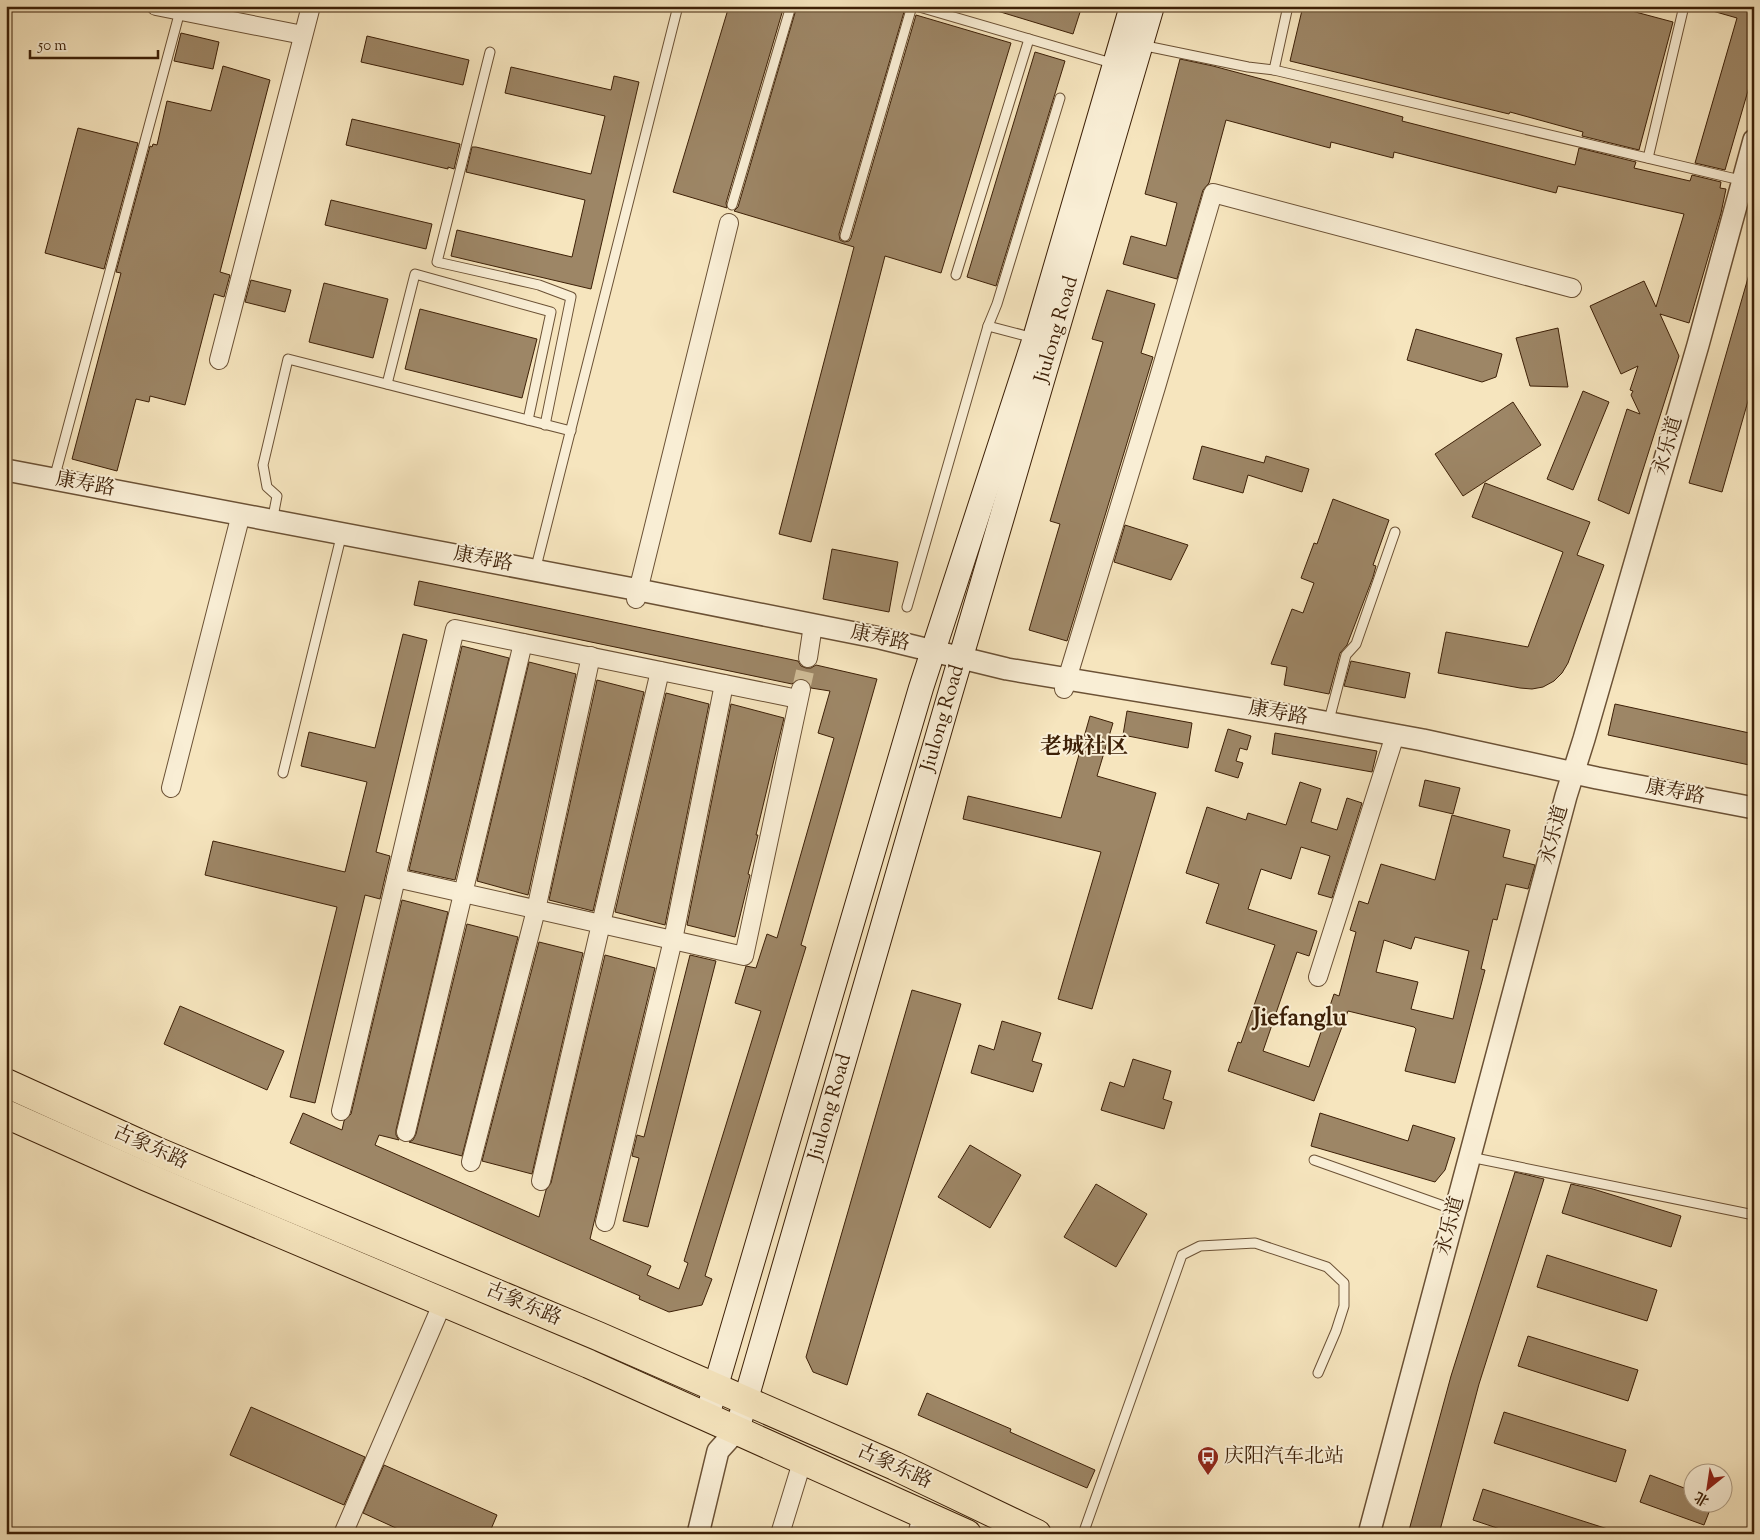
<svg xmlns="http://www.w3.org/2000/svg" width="1760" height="1540" font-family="'Sorts Mill Goudy','Noto Serif SC',serif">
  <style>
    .building { fill: #9d8666; stroke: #3d2007; fill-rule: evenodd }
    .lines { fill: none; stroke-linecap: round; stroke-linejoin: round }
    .minor-tunnel { stroke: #d1be99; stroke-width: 18; stroke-dasharray: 18 9; stroke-linecap: butt }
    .service-casing { stroke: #6b5135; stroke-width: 11 }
    .minor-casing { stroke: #6b5135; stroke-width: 20 }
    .tertiary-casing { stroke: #6b5135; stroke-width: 24 }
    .secondary-casing { stroke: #3d2007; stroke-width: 26 }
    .primary-casing { stroke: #3d2007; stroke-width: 30 }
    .service { stroke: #f9eed5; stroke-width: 9 }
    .minor { stroke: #f9eed5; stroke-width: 18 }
    .tertiary { stroke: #f9eed5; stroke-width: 21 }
    .secondary { stroke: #f9eed5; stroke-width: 24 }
    .primary { stroke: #f6e5be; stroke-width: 28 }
    .labels { text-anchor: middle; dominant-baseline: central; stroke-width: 4; stroke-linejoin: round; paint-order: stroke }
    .street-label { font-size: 20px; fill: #3d2007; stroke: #f9eed5 }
    .poi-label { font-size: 20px; fill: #3d2007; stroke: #f9eed5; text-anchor: start }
    .quarter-label { font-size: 22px; font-weight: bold; fill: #3d2007; stroke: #f9eed5 }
    .district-label { font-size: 25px; font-weight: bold; fill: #3d2007; stroke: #f9eed5 }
  </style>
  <rect width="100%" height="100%" fill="#f6e5be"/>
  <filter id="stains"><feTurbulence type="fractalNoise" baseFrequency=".004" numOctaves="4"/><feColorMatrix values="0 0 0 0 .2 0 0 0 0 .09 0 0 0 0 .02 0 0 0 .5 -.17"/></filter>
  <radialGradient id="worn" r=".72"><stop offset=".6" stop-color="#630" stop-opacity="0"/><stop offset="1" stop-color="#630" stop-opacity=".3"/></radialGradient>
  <g class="building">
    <path d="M729,6H784L726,203L727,208L673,192Z"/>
    <path d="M797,6H884L904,12L839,234L840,240L844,242L849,241L851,238L916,15L1011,43L941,273L885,256L811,542L779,534L854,247L734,211L738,207Z"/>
    <path d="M994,6H1082L1073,34L994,10Z"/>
    <path d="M1303,6H1613L1673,22L1639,150L1582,136L1583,132L1510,112L1509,114L1290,61Z"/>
    <path d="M1709,6H1754V70L1725,170L1695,163L1737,18L1709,10Z"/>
    <path d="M181,33L219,42L213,69L174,61Z"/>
    <path d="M367,36L469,60L463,85L361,62Z"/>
    <path d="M1035,52L1065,61L996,286L967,277Z"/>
    <path d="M1180,59L1213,66L1403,117L1402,121L1575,165L1579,148L1636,162L1634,168L1690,181L1692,175L1721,182L1720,188L1726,189L1721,213L1689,323L1660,314L1679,356L1629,514L1598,500L1627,409L1640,414L1631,395L1633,391L1630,390L1638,366L1621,374L1590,306L1644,281L1656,307L1684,214L1558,186L1556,193L1394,152L1393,158L1331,142L1330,148L1226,120L1209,183L1203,190L1177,279L1123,264L1131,236L1166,246L1177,203L1145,194Z"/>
    <path d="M223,66L270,80L220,272L230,275L224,297L214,294L185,405L150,396L149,402L136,399L117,471L72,459L121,273L116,272L150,146L152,147L153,144L157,145L167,101L211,111Z"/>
    <path d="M511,67L611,90L614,76L639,82L591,289L451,256L457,230L572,257L585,200L466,172L472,147H476L591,174L605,116L505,93Z"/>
    <path d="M352,119L460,144L454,169L448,167V169L346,145Z"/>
    <path d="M78,128L138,143L104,269L45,253Z"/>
    <path d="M331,200L432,224L426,249L325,225Z"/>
    <path d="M1750,271L1754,272V380L1722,492L1689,483Z"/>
    <path d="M251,280L291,290L285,312L245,302Z"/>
    <path d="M324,283L388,299L373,358L309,342Z"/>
    <path d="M1107,290L1155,304L1141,353L1153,357L1067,641L1029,630L1060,524L1050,521L1103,342L1092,339Z"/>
    <path d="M420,309L537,339L522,398L405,369Z"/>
    <path d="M1558,328L1568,387L1530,386L1516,338Z"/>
    <path d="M1416,329L1502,354L1496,377L1482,382L1407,360Z"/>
    <path d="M1583,391L1609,402L1573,490L1547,479Z"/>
    <path d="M1513,402L1541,445L1463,496L1435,454Z"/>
    <path d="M1202,446L1264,463L1266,456L1309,469L1302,492L1248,475L1243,493L1193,479Z"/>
    <path d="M1485,483L1590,522L1577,555L1604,565L1568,663L1562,673L1554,681L1543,687L1532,689L1520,688L1438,673L1446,632L1528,647L1563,552L1472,517Z"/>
    <path d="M1333,499L1389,520L1373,565L1376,566L1373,577L1347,645L1340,653L1329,694L1284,685L1287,667L1271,664L1292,609L1303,613L1314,583L1301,578L1314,543L1317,544Z"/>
    <path d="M1125,525L1188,545L1171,580L1114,562Z"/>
    <path d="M832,549L898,562L889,612L823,599Z"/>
    <path d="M419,581L798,661L801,666L806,668H811L816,665L877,679L801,945L806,947L705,1276L712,1279L702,1305L669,1312L639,1299L640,1296L290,1143L303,1113L342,1130L344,1121L351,1114L402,900L448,912L396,1130V1135L399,1140L379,1135L375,1145L539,1217L546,1190L551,1183L605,955L655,968L590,1239L651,1266L647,1275L679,1289L688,1263L684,1261L761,1011L735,1003L746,966L756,968L767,934L777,938L834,738L818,733L830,691L811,688L808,681L803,679H797L792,684L414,605Z"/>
    <path d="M403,634L427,640L376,852L390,856L380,899L365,895L315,1103L290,1097L337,907L205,875L213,841L345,872L367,782L301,766L309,732L375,748Z"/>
    <path d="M462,646L509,658L455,880L409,870Z"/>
    <path d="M1351,661L1410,673L1405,698L1344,686Z"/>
    <path d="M529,662L576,674L528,895L477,881Z"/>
    <path d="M597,680L644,692L593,911L549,900Z"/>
    <path d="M666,693L709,704L665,925L615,912Z"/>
    <path d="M731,704L784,718L756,835H758L748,874L750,875L735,937L687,925Z"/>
    <path d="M1615,704L1754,734V766L1608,735Z"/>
    <path d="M1127,711L1192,723L1188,748L1123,735Z"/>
    <path d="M1090,716L1113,723L1097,776L1156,793L1092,1009L1058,999L1101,852L963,819L968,796L1061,818Z"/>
    <path d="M1228,729L1251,736L1247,750L1240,748L1236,761L1243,763L1238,778L1215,771Z"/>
    <path d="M1275,733L1377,751L1372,772L1272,754Z"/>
    <path d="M1425,780L1460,788L1453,814L1419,806Z"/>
    <path d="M1300,782L1321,789L1311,822L1337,830L1347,798L1362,803L1332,898L1318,894L1330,856L1301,847L1291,879L1261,869L1248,909L1317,931L1309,956L1297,952L1263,1051L1309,1067L1334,994L1339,996L1356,932L1350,930L1359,901L1368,904L1381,864L1435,880L1452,815L1510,830L1503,857L1535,865L1528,889L1506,884L1497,920L1493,919L1481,969L1485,970L1455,1083L1405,1071L1416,1029L1414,1027L1348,1011L1314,1101L1228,1071L1238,1042L1241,1043L1275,945L1206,923L1219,884L1186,873L1207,807L1246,820L1248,813L1286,825ZM1415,937L1469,951L1453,1019L1411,1009L1418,982L1376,972L1384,940L1411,949Z"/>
    <path d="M467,924L518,937L462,1156L409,1142L413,1140L416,1134Z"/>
    <path d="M539,942L583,953L532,1174L482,1161Z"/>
    <path d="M690,955L716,961L648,1227L623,1221L639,1158L632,1156L637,1135L644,1137Z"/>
    <path d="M912,990L961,1004L847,1385L813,1372L806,1357Z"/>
    <path d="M180,1006L284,1051L267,1090L164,1044Z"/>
    <path d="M1002,1021L1041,1033L1032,1061L1042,1064L1033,1092L971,1073L979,1045L994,1050Z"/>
    <path d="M1133,1059L1171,1071L1163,1099L1172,1102L1164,1129L1101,1110L1110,1082L1124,1087Z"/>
    <path d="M1320,1113L1408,1141L1413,1125L1455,1138L1445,1170L1435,1182L1311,1146Z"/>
    <path d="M970,1145L1021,1175L990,1228L938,1197Z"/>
    <path d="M1515,1172L1544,1179L1479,1384L1439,1534H1408L1451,1376Z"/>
    <path d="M1096,1184L1147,1214L1116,1267L1064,1237Z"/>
    <path d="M1571,1184L1593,1189L1681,1216L1671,1247L1562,1213Z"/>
    <path d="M1547,1255L1657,1290L1647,1321L1537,1287Z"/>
    <path d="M1528,1336L1638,1370L1628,1401L1518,1366Z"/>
    <path d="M927,1393L1011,1429L1010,1432L1095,1470L1087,1488L918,1415Z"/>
    <path d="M251,1407L365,1457L344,1505L230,1455Z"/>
    <path d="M1504,1412L1626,1450L1616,1482L1494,1443Z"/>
    <path d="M384,1465L497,1515L489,1534H409L363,1513Z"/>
    <path d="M1650,1475L1692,1491V1502H1713L1704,1525L1640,1502Z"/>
    <path d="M1483,1489L1614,1531V1534H1515L1473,1520Z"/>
  </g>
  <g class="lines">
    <path class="minor-tunnel" d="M801,689L808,658"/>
    <g class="service-casing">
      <g id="service">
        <path d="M916,6L1115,64"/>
        <path d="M1288,6L1274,70L1753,183"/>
        <path d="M1141,45L1248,67L1274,70"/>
        <path d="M490,52L437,262L539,285L571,297L545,425"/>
        <path d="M1648,158L1684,6"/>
        <path d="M732,205L791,6"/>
        <path d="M845,236L912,6"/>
        <path d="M956,275L1029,39"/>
        <path d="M988,326L997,304L1060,98"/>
        <path d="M387,384L415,274L551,312L528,420"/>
        <path d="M54,479L180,11"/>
        <path d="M272,522L277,496L267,487L263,465L288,359L571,431"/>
        <path d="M535,571L678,6"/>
        <path d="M907,607L988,326L1034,338"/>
        <path d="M1328,724L1346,655L1356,644L1395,532"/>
        <path d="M283,773L342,533"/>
        <path d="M1470,1157L1754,1215"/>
        <path d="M1314,1160L1455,1210"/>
        <path d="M1083,1534L1182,1255L1200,1246L1255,1243L1327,1267L1344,1283V1306L1336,1331L1318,1373"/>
      </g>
    </g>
    <g class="minor-casing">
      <g id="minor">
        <path d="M156,6L303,35"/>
        <path d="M219,360L311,6"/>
        <path d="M636,599L729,223"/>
        <path d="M808,658L813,625"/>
        <path d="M1064,689L1156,387L1213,193L1572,288"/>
        <path d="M171,788L241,514"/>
        <path d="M396,878L744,956L801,689"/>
        <path d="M1318,977L1395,735"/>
        <path d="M341,1111L455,629L798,699"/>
        <path d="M406,1132L523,643"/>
        <path d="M471,1162L536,910L591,656"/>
        <path d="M541,1181L660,671"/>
        <path d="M605,1222L673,940L724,684"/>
        <path d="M343,1534L443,1302"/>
        <path d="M780,1534L803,1459"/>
        <path d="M917,1534L923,1514"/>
      </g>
    </g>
    <g class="tertiary-casing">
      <g id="tertiary">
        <path d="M6,470L639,590L880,638L1007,669L1292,716L1423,740L1597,778L1754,808"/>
        <path d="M698,1534L718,1451L737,1430"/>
        <path d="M1369,1534L1566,796L1584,739L1698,345L1754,140"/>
      </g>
    </g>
    <g class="secondary-casing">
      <g id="secondary">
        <path d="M707,1416L921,688L1035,338L1132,6"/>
        <path id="s1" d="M737,1430L948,701L1152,6"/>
      </g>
    </g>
    <g class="primary-casing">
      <g id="primary">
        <path d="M6,1083L156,1151L598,1336L895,1466L1037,1534"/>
        <path d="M6,1114L147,1177L589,1364L967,1534"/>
      </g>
    </g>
    <use href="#service" class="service"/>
    <use href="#minor" class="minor"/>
    <use href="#tertiary" class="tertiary"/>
    <use href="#secondary" class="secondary"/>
    <use href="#primary" class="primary"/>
  </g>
  <defs>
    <g id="bus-pin" transform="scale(1.125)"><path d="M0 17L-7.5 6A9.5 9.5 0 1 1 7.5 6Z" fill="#8f2418" stroke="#f9eed5"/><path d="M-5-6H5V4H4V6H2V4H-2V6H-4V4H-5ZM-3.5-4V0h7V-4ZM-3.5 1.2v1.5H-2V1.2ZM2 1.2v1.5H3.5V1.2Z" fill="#fff"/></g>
  </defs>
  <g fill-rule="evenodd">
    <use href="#bus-pin" x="1208" y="1457"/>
  </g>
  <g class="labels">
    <g class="street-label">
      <text stroke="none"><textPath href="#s1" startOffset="1146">Jiulong Road</textPath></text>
      <text transform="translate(1669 446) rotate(-74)">永乐道</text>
      <text transform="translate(85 485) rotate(10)">康寿路</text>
      <text transform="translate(483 560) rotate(11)">康寿路</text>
      <text transform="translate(880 639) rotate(12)">康寿路</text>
      <text transform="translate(1278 714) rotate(10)">康寿路</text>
      <text stroke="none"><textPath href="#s1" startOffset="741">Jiulong Road</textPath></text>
      <text transform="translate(1675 793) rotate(11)">康寿路</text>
      <text transform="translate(1555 835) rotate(-75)">永乐道</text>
      <text stroke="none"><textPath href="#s1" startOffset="336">Jiulong Road</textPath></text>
      <text transform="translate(150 1148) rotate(24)">古象东路</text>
      <text transform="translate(1451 1226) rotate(-75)">永乐道</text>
      <text transform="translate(523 1305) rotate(23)">古象东路</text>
      <text transform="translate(894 1467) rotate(25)">古象东路</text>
    </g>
    <g class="poi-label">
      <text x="1224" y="1457">庆阳汽车北站</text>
    </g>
    <g class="quarter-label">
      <text x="1084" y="748">老城社区</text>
    </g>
    <g class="district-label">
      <text x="1300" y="1019">Jiefanglu</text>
    </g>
  </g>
  <rect width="1760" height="1540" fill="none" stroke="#f6e5be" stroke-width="25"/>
  <rect x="8" y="8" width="1745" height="1525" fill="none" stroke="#3d2007" stroke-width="2.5"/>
  <rect x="12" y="12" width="1735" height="1515" fill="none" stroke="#3d2007"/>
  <g transform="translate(1708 1488) rotate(210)"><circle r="24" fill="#f9eed5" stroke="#ae9c83"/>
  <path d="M0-4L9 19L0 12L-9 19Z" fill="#8f2418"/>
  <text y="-8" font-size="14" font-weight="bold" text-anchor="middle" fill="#3d2007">北</text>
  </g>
  <path d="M30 50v8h128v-8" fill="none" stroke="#3d2007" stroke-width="2.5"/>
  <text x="38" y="50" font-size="15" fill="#3d2007" stroke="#f9eed5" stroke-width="4" paint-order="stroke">50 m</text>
  <rect width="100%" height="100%" filter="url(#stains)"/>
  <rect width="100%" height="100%" fill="url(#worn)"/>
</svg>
